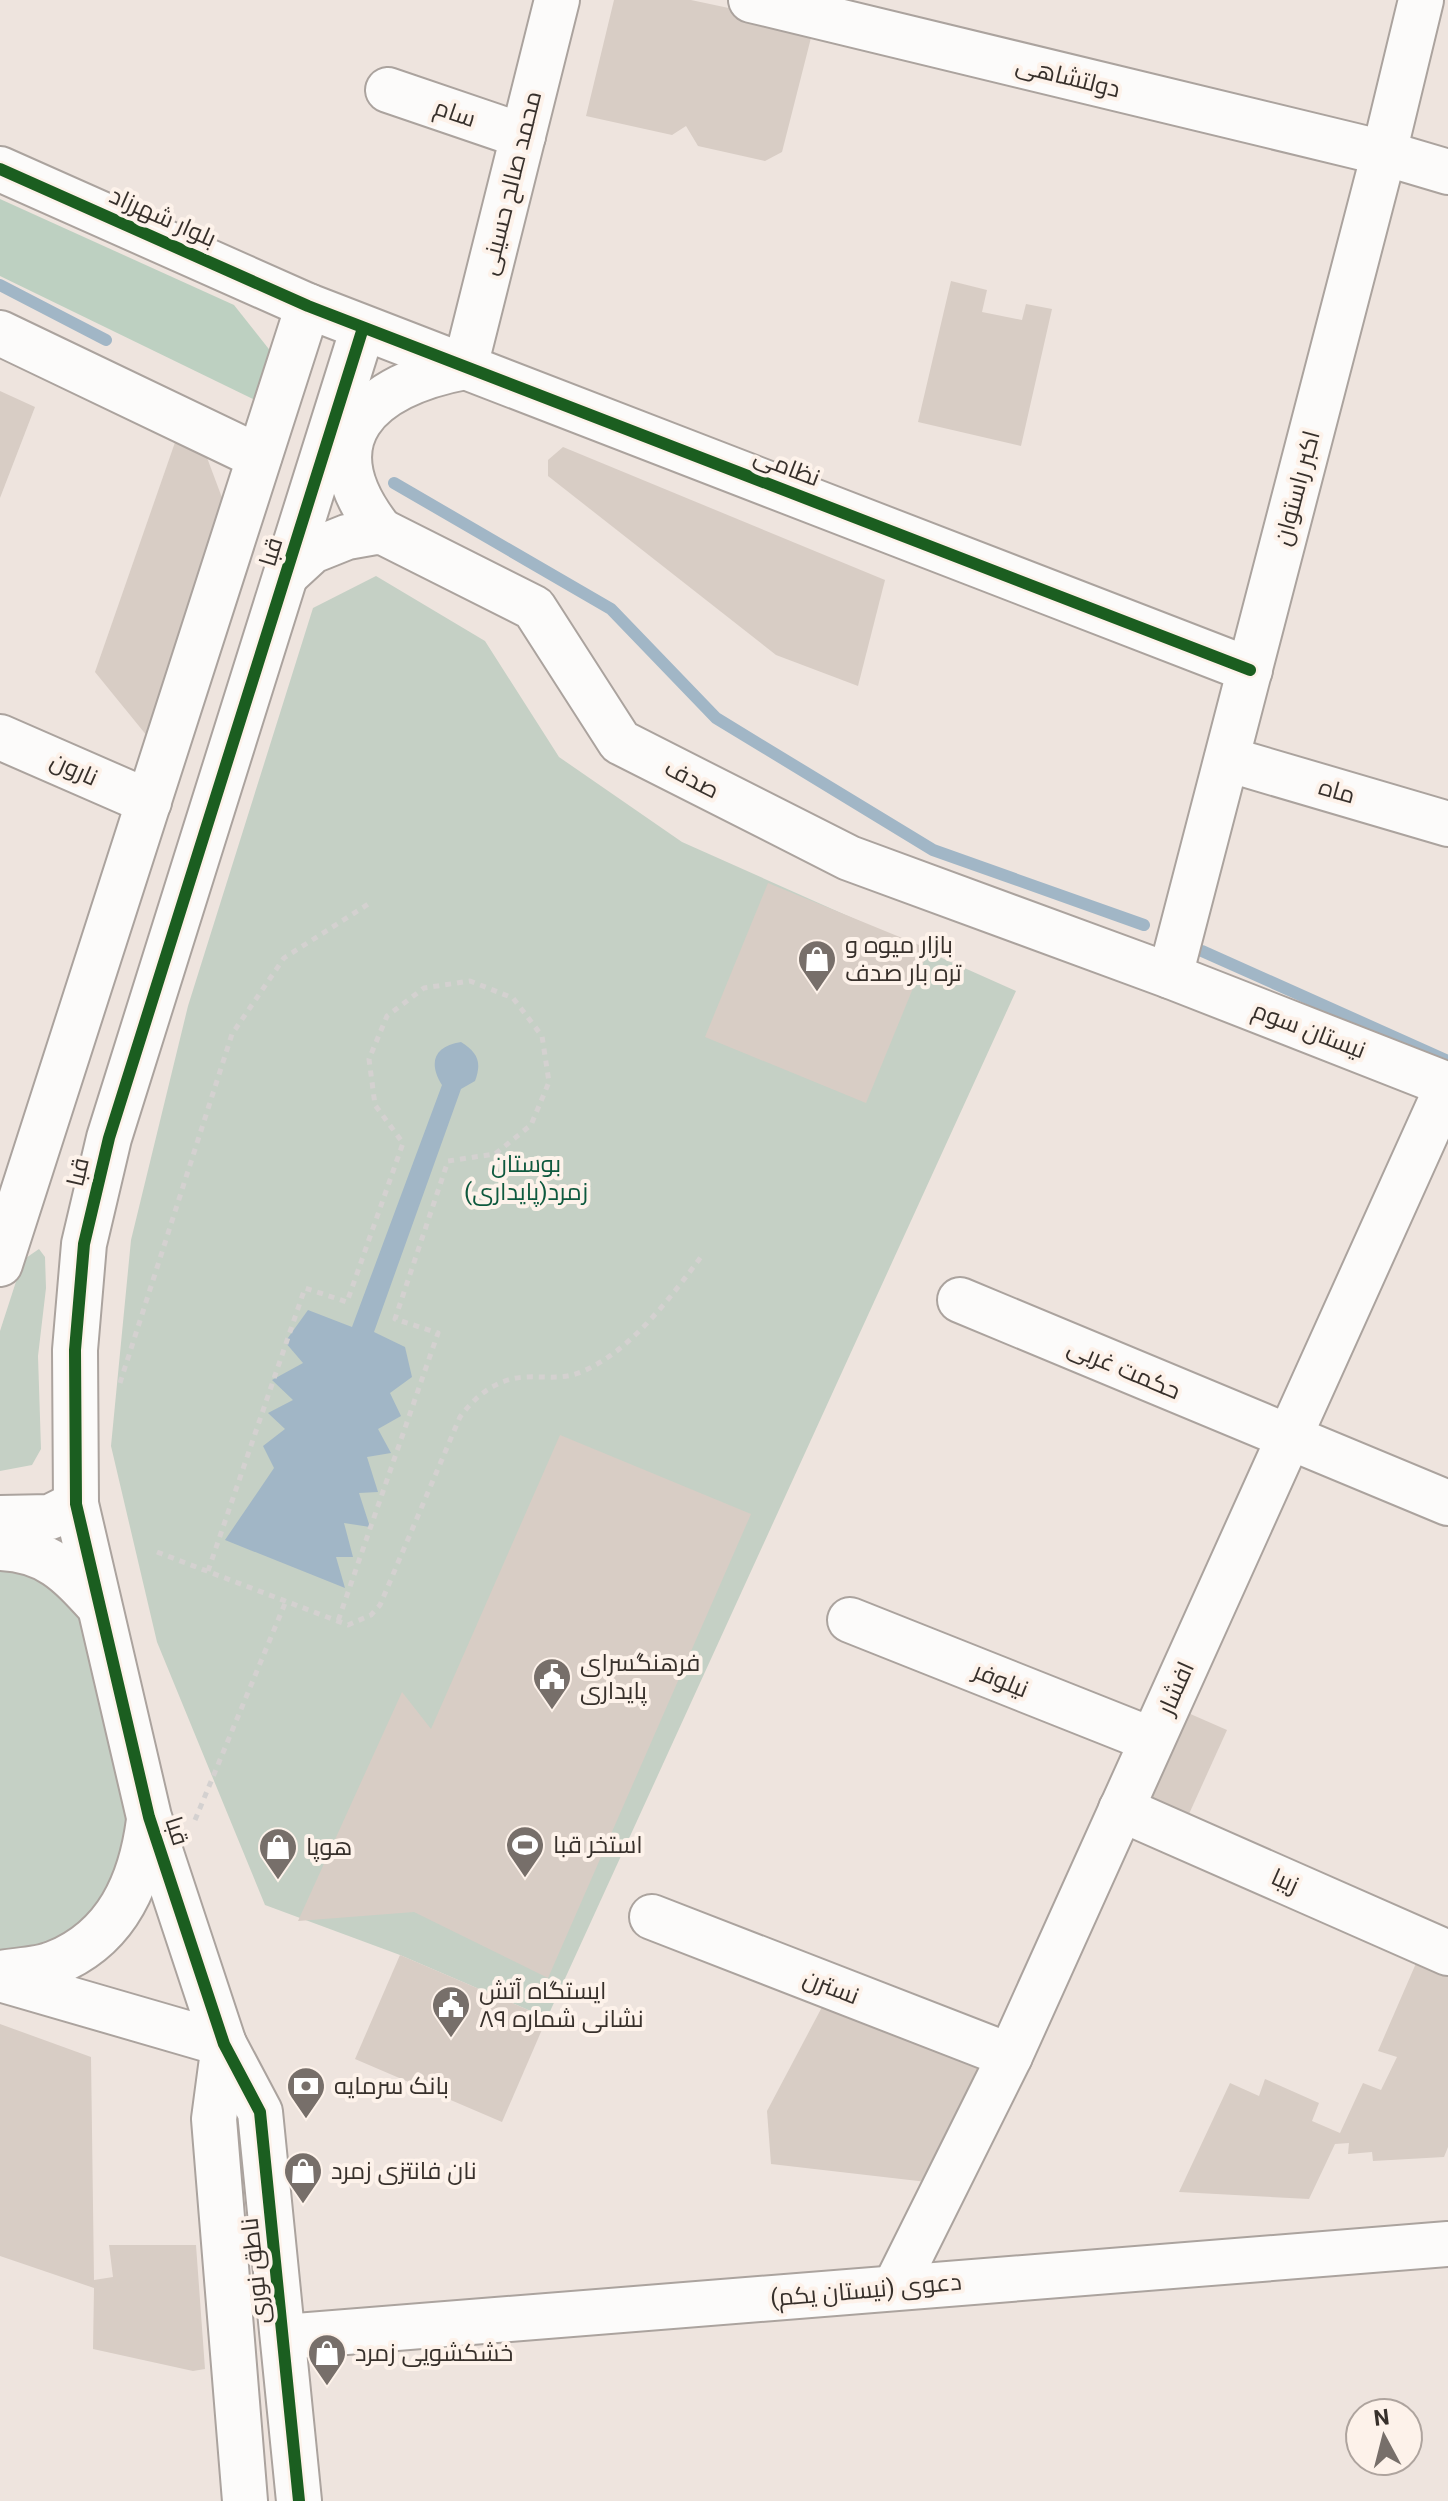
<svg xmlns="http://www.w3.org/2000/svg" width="1448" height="2501" font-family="Roboto,Cairo,sans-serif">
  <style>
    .green { fill: #c5d0c5 }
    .forest { fill: #bdd0c1 }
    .water { fill: #a1b6c6 }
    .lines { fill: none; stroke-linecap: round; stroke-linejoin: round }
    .stream { stroke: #a1b6c6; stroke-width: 12 }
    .building { fill: #d8cdc5 }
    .minor-casing { stroke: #aba39e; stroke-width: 48 }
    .path { stroke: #d4d1d0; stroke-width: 5; stroke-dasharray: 6 6; stroke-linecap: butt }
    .minor { stroke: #fcfbfa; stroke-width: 44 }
    .cycleway-casing { stroke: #fdf2ea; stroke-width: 17 }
    .cycleway { stroke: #1b5e20; stroke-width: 12 }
    .labels { text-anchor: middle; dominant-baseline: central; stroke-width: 8; stroke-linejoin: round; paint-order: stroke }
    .street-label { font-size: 24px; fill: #37302b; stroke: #fdf2ea }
    .poi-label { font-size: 24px; fill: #37302b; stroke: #fdf2ea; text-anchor: start }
    .park-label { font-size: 24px; fill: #0e593e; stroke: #fdf2ea }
  </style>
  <rect width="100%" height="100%" fill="#eee4de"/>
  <g class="green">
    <path d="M376,576L485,641L559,757L682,842L1016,991L547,2018L400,1955L265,1905L157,1642L111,1446L131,1240L188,1006L313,608Z"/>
    <path d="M39,1249L45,1257L46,1288L38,1356L41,1449L32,1465L0,1471V1331L23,1260Z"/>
    <path d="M0,1563L30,1566L87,1613L136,1809L113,1895L59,1941L0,1955Z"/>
  </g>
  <path class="forest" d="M0,199L234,305L272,353L259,402L0,276Z"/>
  <path class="water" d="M461,1042C478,1053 482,1062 475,1081L461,1089L374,1332L405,1347L412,1377L390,1393L401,1416L378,1429L391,1453L367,1457L378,1492L359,1493L370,1527L344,1523L353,1557H336L345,1588L225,1540L274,1468L263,1446L285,1429L268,1413L293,1400L272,1380L303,1363L285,1342L308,1310L352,1327L442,1085C428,1063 434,1046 461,1042Z"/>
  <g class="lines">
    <g class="stream">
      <path d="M0,285L106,340"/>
      <path d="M394,483L611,609L716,718L933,850L1144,925"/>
      <path d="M1202,951L1448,1061"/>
    </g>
  </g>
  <g class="building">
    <path d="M614,0H691L814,26L782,152L765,161L698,146L686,126L672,135L586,116Z"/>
    <path d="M951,281L987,290L982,312L1022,320L1026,304L1052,309L1021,446L918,422Z"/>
    <path d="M0,391L35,407L0,498Z"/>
    <path d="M180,428L203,447L227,511L156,747L95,672Z"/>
    <path d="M563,447L885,580L858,686L776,655L548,476V460Z"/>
    <path d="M768,883L929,949L866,1103L705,1037Z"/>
    <path d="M560,1435L751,1514L548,1978L414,1912L298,1921L402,1692L431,1729Z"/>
    <path d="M1179,1709L1227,1730L1184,1825L1136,1804Z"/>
    <path d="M400,1955L547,2018L502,2122L355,2059Z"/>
    <path d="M1448,1958V2147L1444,2157L1373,2161L1372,2152L1348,2154L1349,2143L1335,2144L1309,2199L1179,2192L1230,2083L1259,2096L1265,2079L1319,2103L1312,2121L1340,2133L1363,2083L1381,2090L1397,2057L1378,2051L1417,1961Z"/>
    <path d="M830,1992L986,2054L927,2182L771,2164L767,2111Z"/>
    <path d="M0,2024L91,2057L94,2280L113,2277L109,2245H196L205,2369L193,2371L93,2349L94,2288L0,2256Z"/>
  </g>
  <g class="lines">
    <g class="minor-casing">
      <g id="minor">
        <path d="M751,0L1384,153L1448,172"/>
        <path d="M388,90L523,136"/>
        <path d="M0,169L308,306L1250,670"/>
        <path d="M0,333L259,457"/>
        <path d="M381,531C309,440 368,385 465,367L557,0"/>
        <path d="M287,574L312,551L347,537L381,531L534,608L620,742L849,858L1170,976L1448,1085"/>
        <path d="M0,737L149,802"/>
        <path d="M1227,759L1448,824"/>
        <path d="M1170,976L1384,153L1421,0"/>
        <path d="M0,1264L308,306"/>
        <path d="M960,1300L1448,1503"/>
        <path d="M0,1518L50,1517L76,1504"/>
        <path d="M0,1548C48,1550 68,1572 99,1606"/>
        <path d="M850,1620L1152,1740"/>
        <path d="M1121,1809L1448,1953"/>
        <path d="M652,1917L1010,2056"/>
        <path d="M0,1973C17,1970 39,1970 55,1963C117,1938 141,1882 149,1820"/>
        <path d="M0,1979L224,2044"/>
        <path d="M224,2044L214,2119L245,2501"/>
        <path d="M895,2287L1010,2056L1448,1085"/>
        <path d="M284,2337L1448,2244"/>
        <path d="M299,2501L260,2112L224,2044L149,1817L76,1504L75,1350L84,1244L109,1138L363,328"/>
      </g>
    </g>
    <g class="path">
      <path d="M120,1383L232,1034L284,958L370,903"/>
      <path d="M157,1552L348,1625L371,1615L380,1605L460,1417C476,1395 498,1378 526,1377C546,1376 562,1380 581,1372C630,1352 670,1298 701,1257"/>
      <path d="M208,1571L305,1288L347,1302L403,1143L375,1105L369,1059L387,1016L424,988L470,981L513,998L542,1036L549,1082L531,1125L495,1154L448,1161L395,1319L438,1333L338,1621"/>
      <path d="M195,1820L286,1601"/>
    </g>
    <use href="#minor" class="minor"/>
    <g class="cycleway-casing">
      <g id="cycleway">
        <path d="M0,169L308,306L1250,670"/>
        <path d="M299,2501L260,2112L224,2044L149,1817L76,1504L75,1350L84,1244L109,1138L363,328"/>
      </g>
    </g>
    <use href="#cycleway" class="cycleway"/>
  </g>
  <defs>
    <g id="shop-pin" transform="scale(2)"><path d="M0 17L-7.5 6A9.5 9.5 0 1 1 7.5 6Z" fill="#776f6a" stroke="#fdf2ea"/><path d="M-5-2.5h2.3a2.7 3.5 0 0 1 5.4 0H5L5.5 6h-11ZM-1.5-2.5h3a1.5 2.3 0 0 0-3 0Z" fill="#fff"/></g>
    <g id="civic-pin" transform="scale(2)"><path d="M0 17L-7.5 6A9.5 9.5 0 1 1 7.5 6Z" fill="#776f6a" stroke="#fdf2ea"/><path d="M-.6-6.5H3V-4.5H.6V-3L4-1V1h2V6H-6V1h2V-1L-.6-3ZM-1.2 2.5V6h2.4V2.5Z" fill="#fff"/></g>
    <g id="stadium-pin" transform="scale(2)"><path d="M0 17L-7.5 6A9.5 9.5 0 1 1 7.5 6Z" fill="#776f6a" stroke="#fdf2ea"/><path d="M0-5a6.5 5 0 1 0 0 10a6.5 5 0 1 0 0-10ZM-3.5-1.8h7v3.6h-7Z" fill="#fff"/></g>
    <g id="bank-pin" transform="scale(2)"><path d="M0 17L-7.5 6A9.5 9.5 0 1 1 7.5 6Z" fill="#776f6a" stroke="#fdf2ea"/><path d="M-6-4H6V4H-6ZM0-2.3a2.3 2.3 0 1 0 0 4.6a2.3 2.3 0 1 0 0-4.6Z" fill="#fff"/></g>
  </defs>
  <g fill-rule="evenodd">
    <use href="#shop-pin" x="817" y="959"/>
    <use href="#civic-pin" x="552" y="1677"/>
    <use href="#stadium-pin" x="525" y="1845"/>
    <use href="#shop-pin" x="278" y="1847"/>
    <use href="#civic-pin" x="451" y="2005"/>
    <use href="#bank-pin" x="306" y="2086"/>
    <use href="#shop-pin" x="303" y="2171"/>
    <use href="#shop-pin" x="327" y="2353"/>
  </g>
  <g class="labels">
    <g class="street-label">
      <text transform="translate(1068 77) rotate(14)">دولتشاهی</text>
      <text transform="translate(455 113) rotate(19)">سام</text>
      <text transform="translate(511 183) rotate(-76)">محمد صالح حسینی</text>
      <text transform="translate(163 217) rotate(24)">بلوار شهرزاد</text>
      <text transform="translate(787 467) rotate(21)">نظامی</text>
      <text transform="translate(1297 488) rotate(-75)">اکبر راستوان</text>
      <text transform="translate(271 552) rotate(-73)">قبا</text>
      <text transform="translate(74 769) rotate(24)">نارون</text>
      <text transform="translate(692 779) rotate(27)">صدف</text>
      <text transform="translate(1337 791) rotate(16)">ماه</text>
      <text transform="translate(1309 1030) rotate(21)">نیستان سوم</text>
      <text transform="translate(78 1172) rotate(-77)">قبا</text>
      <text transform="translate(1124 1369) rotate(23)">حکمت غربی</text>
      <text transform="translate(1001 1680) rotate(22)">نیلوفر</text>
      <text transform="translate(1176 1688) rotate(-66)">افشار</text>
      <text transform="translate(177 1831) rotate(72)">قبا</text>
      <text transform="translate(1285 1881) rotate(24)">زیبا</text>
      <text transform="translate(831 1987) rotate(21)">نسترن</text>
      <text transform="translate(255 2271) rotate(-96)">ناطق نوری</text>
      <text transform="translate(866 2290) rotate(-5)">دعوی (نیستان یکم)</text>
    </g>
    <g class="poi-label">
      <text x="845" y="945">بازار میوه و<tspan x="845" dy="28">تره بار صدف</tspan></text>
      <text x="580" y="1663">فرهنگسرای<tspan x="580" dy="28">پایداری</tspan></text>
      <text x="553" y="1845">استخر قبا</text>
      <text x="306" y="1847">هوپا</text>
      <text x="479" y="1991">ایستگاه آتش<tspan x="479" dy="28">نشانی شماره ۸۹</tspan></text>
      <text x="334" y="2086">بانک سرمایه</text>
      <text x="331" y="2171">نان فانتزی زمرد</text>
      <text x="355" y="2353">خشکشویی زمرد</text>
    </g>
    <g class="park-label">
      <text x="526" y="1164">بوستان<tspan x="526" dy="28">زمرد(پایداری)</tspan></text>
    </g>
  </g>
  <g transform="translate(1384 2437) rotate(353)"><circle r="38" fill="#fdf2ea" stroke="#aea49e" stroke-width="2"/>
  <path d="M0-6L14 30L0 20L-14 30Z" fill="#776f6a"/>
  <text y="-12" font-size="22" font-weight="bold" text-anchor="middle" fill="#37302b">N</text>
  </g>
</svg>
